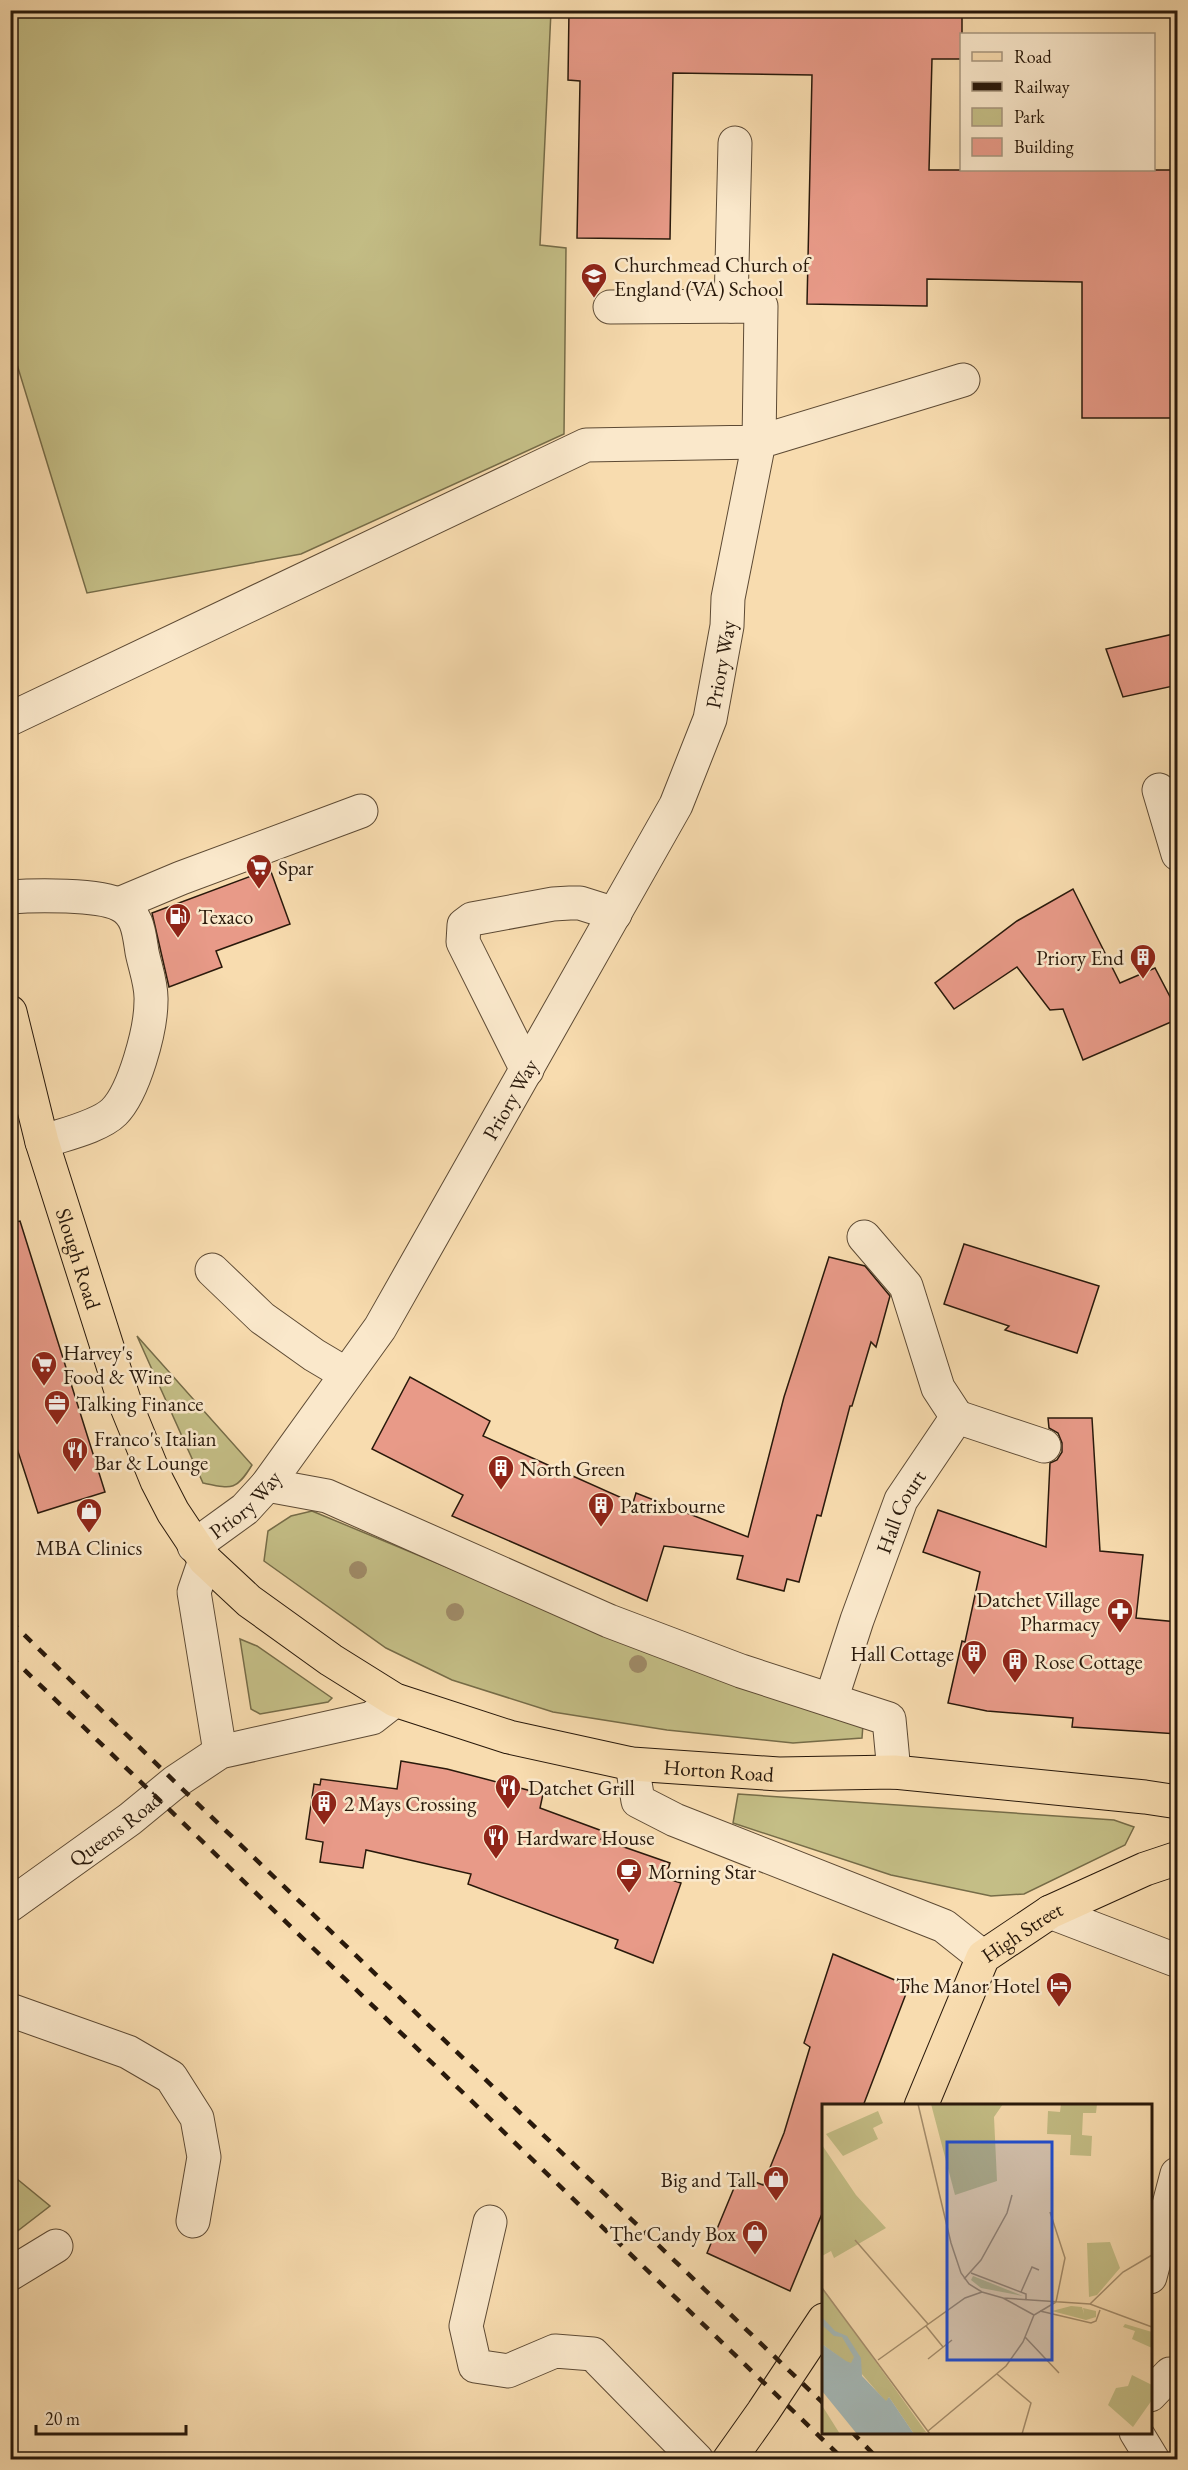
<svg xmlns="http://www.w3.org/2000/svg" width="1188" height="2470" font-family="'EB Garamond',serif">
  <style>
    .green { fill: #c4be86; stroke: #766c48; stroke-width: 1.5 }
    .building { fill: #e89a88; stroke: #29190b; stroke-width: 1.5 }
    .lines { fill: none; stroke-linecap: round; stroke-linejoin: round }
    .minor-casing { stroke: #5d4a34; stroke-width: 35 }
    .major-casing { stroke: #29190b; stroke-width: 35 }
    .minor { stroke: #fae8cb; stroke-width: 33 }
    .major { stroke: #f8dcaf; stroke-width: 33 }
    .rail { stroke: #29190b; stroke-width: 4.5; stroke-dasharray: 10 10; stroke-linecap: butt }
    .tree { fill: #a08c69 }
    .labels { text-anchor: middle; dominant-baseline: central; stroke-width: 5; stroke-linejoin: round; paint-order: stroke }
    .poi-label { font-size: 21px; fill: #29190b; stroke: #fae8cb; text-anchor: start }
    .street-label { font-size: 21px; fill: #29190b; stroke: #fae8cb }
    .inset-road { fill: none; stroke: #a58e6d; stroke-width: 1.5 }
    .view { fill: #1d4ed8; fill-opacity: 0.15; stroke: #1d4ed8; stroke-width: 3 }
    .inset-edge { fill: none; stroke: #29190b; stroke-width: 3 }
  </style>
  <rect width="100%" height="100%" fill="#f8dcaf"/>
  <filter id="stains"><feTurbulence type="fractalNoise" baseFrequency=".00333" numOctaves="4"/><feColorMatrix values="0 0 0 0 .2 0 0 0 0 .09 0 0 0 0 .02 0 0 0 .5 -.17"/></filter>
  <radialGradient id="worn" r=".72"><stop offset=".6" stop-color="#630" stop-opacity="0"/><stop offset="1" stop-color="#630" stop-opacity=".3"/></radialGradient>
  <g class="green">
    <path d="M10,11H551L540,245L566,248L564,434L301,554L87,593L11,345Z"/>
    <path d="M137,1336L252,1465C236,1491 232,1489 203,1483Z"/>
    <path d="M312,1511L574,1620L863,1724L862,1738L793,1743L667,1730L553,1712L452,1680L386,1648L264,1561L268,1531L291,1516Z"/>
    <path d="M240,1639L257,1646L332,1698L328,1702L260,1714L251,1709Z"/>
    <path d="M738,1794L1114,1820L1134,1827L1125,1845L1024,1894L991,1896L891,1875L733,1823Z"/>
    <path d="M11,2174L50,2206L11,2236Z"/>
  </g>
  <g class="building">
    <path d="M569,10H962V59H932L929,170H1178V418H1082V282L927,279V306L807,304L812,75L673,73L670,239L577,238L580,81L568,80Z"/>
    <path d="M1178,633V685L1123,697L1106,649Z"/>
    <path d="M270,869L290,924L216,951L222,967L169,987L152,913Z"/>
    <path d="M1073,889L1120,983L1155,968L1178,1012V1019L1083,1060L1063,1009L1050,1010L1017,967L954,1009L935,983L1017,921Z"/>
    <path d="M20,1221L105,1492L38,1513L10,1427V1223Z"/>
    <path d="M964,1244L1099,1286L1077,1353L1005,1330L1009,1326L944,1304Z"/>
    <path d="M829,1257L865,1266L890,1296L876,1347L871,1342L852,1406H850L821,1516L817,1515L799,1582L787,1579L784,1591L737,1579L743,1556L664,1546L647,1601L452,1516L463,1495L372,1449L410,1377L490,1421L483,1436L633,1503L636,1493L748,1537L784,1397Z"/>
    <path d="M1048,1418H1092L1100,1551L1143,1555L1136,1618L1178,1622V1734L1072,1727L1073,1718L987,1711L948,1703L962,1641L965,1642L980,1572L923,1552L938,1510L1046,1547L1050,1463L1057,1460L1062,1452V1443L1058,1433L1049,1428Z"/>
    <path d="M401,1761L447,1769L543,1794L540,1808L605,1832L601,1839L670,1863L665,1878L681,1883L653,1963L615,1948L618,1940L468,1884L471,1874L366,1850L363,1868L320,1862L323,1842L306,1839L314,1784L320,1785L321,1779L397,1789Z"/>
    <path d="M833,1954L909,1986L863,2106H824V2209L790,2291L707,2253L739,2176L763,2185L784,2133L810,2047L804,2043Z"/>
  </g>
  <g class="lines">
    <g class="minor-casing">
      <g id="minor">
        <path d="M731,306L735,143"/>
        <path d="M10,719L586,445L759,442L761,306L610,307"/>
        <path d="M1159,790L1178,854"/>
        <path d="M10,897C35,895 99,894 120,905C138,914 139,933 142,952C145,967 152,985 151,1001C151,1030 134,1092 114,1112C99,1127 61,1135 42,1142"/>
        <path d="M119,904L181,878L361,811"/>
        <path d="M527,1070L463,942L464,925L472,919L553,904L570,903H580L615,914"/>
        <path d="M864,1237L906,1286L938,1388L957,1417"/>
        <path d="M212,1270L262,1318L314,1355L346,1374"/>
        <path d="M267,1485L327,1496L609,1621L741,1671L889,1719L894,1772"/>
        <path id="s1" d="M194,1546L245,1509L267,1485L380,1328L676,805L710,719L727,626L728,598L759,442L963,380"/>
        <path d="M205,1560L194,1592L220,1752"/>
        <path id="s2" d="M831,1700L857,1620L901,1500L957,1417L1044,1446"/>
        <path d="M632,1764L638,1801L675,1820L944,1926L983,1957"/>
        <path id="s3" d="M10,1905L130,1819L175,1782L220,1752L372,1718L395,1700"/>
        <path d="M1050,1912L1178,1961"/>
        <path d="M10,2010L128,2052L171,2077L197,2118L204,2157L193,2221"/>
        <path d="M490,2222L466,2326L475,2366L508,2371L555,2351L593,2354L697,2460"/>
        <path d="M10,2274L56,2246"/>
        <path d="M1150,2277L1177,2174"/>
        <path d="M1150,2395L1170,2374L1178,2375"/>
        <path d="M1136,2432L1153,2460"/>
      </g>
    </g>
    <g class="major-casing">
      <g id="major">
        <path id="s4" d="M10,1012L42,1142L124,1400L157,1481L173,1512L205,1560L249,1601L331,1660L395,1700L509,1737L632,1764L779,1774L894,1772L1145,1797L1178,1802"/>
        <path id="s5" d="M921,2106L983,1957L1050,1912L1145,1869L1178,1858"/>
        <path d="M729,2460L763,2412L824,2320"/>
      </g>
    </g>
    <use href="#minor" class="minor"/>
    <use href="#major" class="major"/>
    <g class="rail">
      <path d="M10,1621L175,1782L824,2404"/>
      <path d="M10,1656L844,2460"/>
      <path d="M852,2432L879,2460"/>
    </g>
  </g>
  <g class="tree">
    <circle cx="358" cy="1570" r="9"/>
    <circle cx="455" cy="1612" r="9"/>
    <circle cx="638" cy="1664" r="9"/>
  </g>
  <defs>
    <g id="school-pin" transform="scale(1.35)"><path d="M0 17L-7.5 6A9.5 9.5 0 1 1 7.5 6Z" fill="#8f2418" stroke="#fae8cb"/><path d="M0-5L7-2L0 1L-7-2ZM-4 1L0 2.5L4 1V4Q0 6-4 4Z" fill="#fff"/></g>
    <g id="supermarket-pin" transform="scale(1.35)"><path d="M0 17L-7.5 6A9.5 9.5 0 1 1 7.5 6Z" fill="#8f2418" stroke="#fae8cb"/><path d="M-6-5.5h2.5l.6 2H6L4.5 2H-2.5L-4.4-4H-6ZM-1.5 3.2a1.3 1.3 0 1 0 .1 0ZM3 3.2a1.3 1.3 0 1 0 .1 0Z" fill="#fff"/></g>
    <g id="fuel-pin" transform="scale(1.35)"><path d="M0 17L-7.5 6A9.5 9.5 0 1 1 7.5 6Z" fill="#8f2418" stroke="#fae8cb"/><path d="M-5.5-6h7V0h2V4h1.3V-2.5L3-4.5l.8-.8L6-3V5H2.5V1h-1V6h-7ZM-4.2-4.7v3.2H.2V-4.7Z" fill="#fff"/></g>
    <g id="building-pin" transform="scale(1.35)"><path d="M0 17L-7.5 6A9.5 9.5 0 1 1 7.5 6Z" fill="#8f2418" stroke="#fae8cb"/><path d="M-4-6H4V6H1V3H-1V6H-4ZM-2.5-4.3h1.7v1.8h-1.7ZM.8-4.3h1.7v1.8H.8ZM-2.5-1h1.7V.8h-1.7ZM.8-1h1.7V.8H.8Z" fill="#fff"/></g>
    <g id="office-pin" transform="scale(1.35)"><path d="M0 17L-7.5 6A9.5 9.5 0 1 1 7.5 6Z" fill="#8f2418" stroke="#fae8cb"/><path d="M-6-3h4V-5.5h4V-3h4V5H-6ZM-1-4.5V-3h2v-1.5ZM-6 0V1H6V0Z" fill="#fff"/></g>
    <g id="restaurant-pin" transform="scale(1.35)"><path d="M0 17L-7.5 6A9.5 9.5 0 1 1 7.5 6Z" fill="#8f2418" stroke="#fae8cb"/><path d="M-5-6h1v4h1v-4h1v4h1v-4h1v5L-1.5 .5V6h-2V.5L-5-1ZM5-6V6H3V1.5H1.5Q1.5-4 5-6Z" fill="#fff"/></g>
    <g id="shop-pin" transform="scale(1.35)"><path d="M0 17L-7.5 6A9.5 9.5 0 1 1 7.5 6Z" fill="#8f2418" stroke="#fae8cb"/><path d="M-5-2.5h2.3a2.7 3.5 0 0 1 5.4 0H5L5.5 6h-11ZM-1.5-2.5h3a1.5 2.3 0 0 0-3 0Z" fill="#fff"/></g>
    <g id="pharmacy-pin" transform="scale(1.35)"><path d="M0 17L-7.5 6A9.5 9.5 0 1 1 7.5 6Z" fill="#8f2418" stroke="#fae8cb"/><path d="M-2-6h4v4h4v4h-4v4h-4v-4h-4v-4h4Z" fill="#fff"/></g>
    <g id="cafe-pin" transform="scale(1.35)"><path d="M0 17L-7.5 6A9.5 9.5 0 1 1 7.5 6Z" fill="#8f2418" stroke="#fae8cb"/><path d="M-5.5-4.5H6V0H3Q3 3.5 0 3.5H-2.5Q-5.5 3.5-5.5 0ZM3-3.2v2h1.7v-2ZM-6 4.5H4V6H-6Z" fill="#fff"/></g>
    <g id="hotel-pin" transform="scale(1.35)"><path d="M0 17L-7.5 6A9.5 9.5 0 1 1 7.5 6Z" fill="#8f2418" stroke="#fae8cb"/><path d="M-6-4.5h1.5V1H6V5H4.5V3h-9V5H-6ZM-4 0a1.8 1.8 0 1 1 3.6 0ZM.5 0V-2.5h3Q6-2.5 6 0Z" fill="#fff"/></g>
  </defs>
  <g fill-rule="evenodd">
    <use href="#school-pin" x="594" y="276"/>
    <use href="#supermarket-pin" x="259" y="867"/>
    <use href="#fuel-pin" x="178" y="916"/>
    <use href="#building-pin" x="1143" y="957"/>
    <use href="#supermarket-pin" x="44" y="1364"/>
    <use href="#office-pin" x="57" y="1403"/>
    <use href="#restaurant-pin" x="75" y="1450"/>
    <use href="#building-pin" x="501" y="1468"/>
    <use href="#building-pin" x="601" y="1505"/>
    <use href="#shop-pin" x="89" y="1511"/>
    <use href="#pharmacy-pin" x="1120" y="1611"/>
    <use href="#building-pin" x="974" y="1653"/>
    <use href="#building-pin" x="1015" y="1661"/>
    <use href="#restaurant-pin" x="508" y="1787"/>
    <use href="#building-pin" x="324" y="1803"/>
    <use href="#restaurant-pin" x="496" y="1837"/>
    <use href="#cafe-pin" x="629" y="1871"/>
    <use href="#hotel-pin" x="1059" y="1985"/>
    <use href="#shop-pin" x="776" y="2179"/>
    <use href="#shop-pin" x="755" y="2233"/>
  </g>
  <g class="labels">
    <g class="poi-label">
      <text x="614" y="264">Churchmead Church of<tspan x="614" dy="24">England (VA) School</tspan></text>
      <text x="278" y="867">Spar</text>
      <text x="198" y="916">Texaco</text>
      <text x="1124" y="957" text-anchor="end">Priory End</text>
      <text x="63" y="1352">Harvey's<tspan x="63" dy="24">Food &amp; Wine</tspan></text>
      <text x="76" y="1403">Talking Finance</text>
      <text x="94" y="1438">Franco's Italian<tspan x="94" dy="24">Bar &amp; Lounge</tspan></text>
      <text x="520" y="1468">North Green</text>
      <text x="620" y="1505">Patrixbourne</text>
      <text x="89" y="1547" text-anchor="middle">MBA Clinics</text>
      <text x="1100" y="1599" text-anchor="end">Datchet Village<tspan x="1100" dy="24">Pharmacy</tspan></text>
      <text x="954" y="1653" text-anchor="end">Hall Cottage</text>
      <text x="1034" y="1661">Rose Cottage</text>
      <text x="528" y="1787">Datchet Grill</text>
      <text x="344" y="1803">2 Mays Crossing</text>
      <text x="516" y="1837">Hardware House</text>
      <text x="648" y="1871">Morning Star</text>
      <text x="1040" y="1985" text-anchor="end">The Manor Hotel</text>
      <text x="756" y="2179" text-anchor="end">Big and Tall</text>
      <text x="736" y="2233" text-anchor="end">The Candy Box</text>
    </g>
    <g class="street-label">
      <text stroke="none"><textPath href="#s1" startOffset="1038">Priory Way</textPath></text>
      <text stroke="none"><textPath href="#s1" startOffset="552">Priory Way</textPath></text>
      <text stroke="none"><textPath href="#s4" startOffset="256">Slough Road</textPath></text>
      <text stroke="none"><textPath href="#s1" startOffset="66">Priory Way</textPath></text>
      <text stroke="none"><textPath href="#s2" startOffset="201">Hall Court</textPath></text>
      <text stroke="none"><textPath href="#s4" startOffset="1154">Horton Road</textPath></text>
      <text stroke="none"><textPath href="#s3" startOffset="130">Queens Road</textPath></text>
      <text stroke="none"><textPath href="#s5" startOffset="208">High Street</textPath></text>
    </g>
  </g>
  <g transform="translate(822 2104)">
    <rect width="330" height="330" fill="#f8dcaf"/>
    <path d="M109,0H181L172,13L175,77L133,91ZM239,0H275L274,9H261L260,31L270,32L269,52L248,51L249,31L225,30L226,7L238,8ZM56,7L61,19L51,24L56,35L21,52L4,30ZM0,41L34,91L64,124L12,154L9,147L0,152ZM288,138L298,164L275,191L267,193L265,139ZM151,172L201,192L159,184L149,176ZM0,183L104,328L92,330L67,293L64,298L39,269L0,240ZM249,202L260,203L262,210L261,204L274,207V213L264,216L230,207ZM303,220L330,228V244L310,235L313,227L301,223ZM310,271L330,281V296L311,323L286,301L294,284L306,282ZM0,303H1L18,330H0Z" fill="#c4be86"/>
    <path d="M0,213L13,227L25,232L39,254L40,272L64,297L67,293L92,330H35L0,287V240L24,257L29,259L32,253L20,233L12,232L0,221Z" fill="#a4b8b7"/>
    <path class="inset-road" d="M96,0L129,139L139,169L147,180L160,188L181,194L268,200L330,223M228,108L243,154L234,198M33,136L106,220M149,169L204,190V195M142,175L159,156L185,109L190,91M0,184L108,330M199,188L210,163L217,166M181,194L212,211M268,200L301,168L330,151M218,207L269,219L274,217L278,206M104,222L121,243M203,233L237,269M106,255L130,236M56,256L143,194L160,188M175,270L209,299L200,330M106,327L184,262L201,238L212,211L234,198"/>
    <path class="view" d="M125,38H230V256H125Z"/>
    <rect width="330" height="330" class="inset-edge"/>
  </g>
  <rect width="1188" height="2470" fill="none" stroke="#f8dcaf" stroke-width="36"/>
  <rect x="12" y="12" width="1164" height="2446" fill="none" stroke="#29190b" stroke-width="3"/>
  <rect x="18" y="18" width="1152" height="2434" fill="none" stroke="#29190b" stroke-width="1.5"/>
  <rect x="960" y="33" width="195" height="138" fill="#fae8cb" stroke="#a6957e" stroke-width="1.5"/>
  <rect x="972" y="52" width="30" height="9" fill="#f8dcaf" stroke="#a6957e" stroke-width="1.5"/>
  <text x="1014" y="63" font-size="18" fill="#29190b">Road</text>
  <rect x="972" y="82" width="30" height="9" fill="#29190b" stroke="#a6957e" stroke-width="1.5"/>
  <text x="1014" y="93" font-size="18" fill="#29190b">Railway</text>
  <rect x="972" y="108" width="30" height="18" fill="#c4be86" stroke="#a6957e" stroke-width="1.5"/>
  <text x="1014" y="123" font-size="18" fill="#29190b">Park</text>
  <rect x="972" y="138" width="30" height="18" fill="#e89a88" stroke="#a6957e" stroke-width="1.5"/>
  <text x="1014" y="153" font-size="18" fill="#29190b">Building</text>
  <path d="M36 2425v9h150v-9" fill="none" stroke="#29190b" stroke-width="3"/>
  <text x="45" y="2425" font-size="18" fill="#29190b" stroke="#fae8cb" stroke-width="4.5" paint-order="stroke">20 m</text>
  <rect width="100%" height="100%" filter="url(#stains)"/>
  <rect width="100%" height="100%" fill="url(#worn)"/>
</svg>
